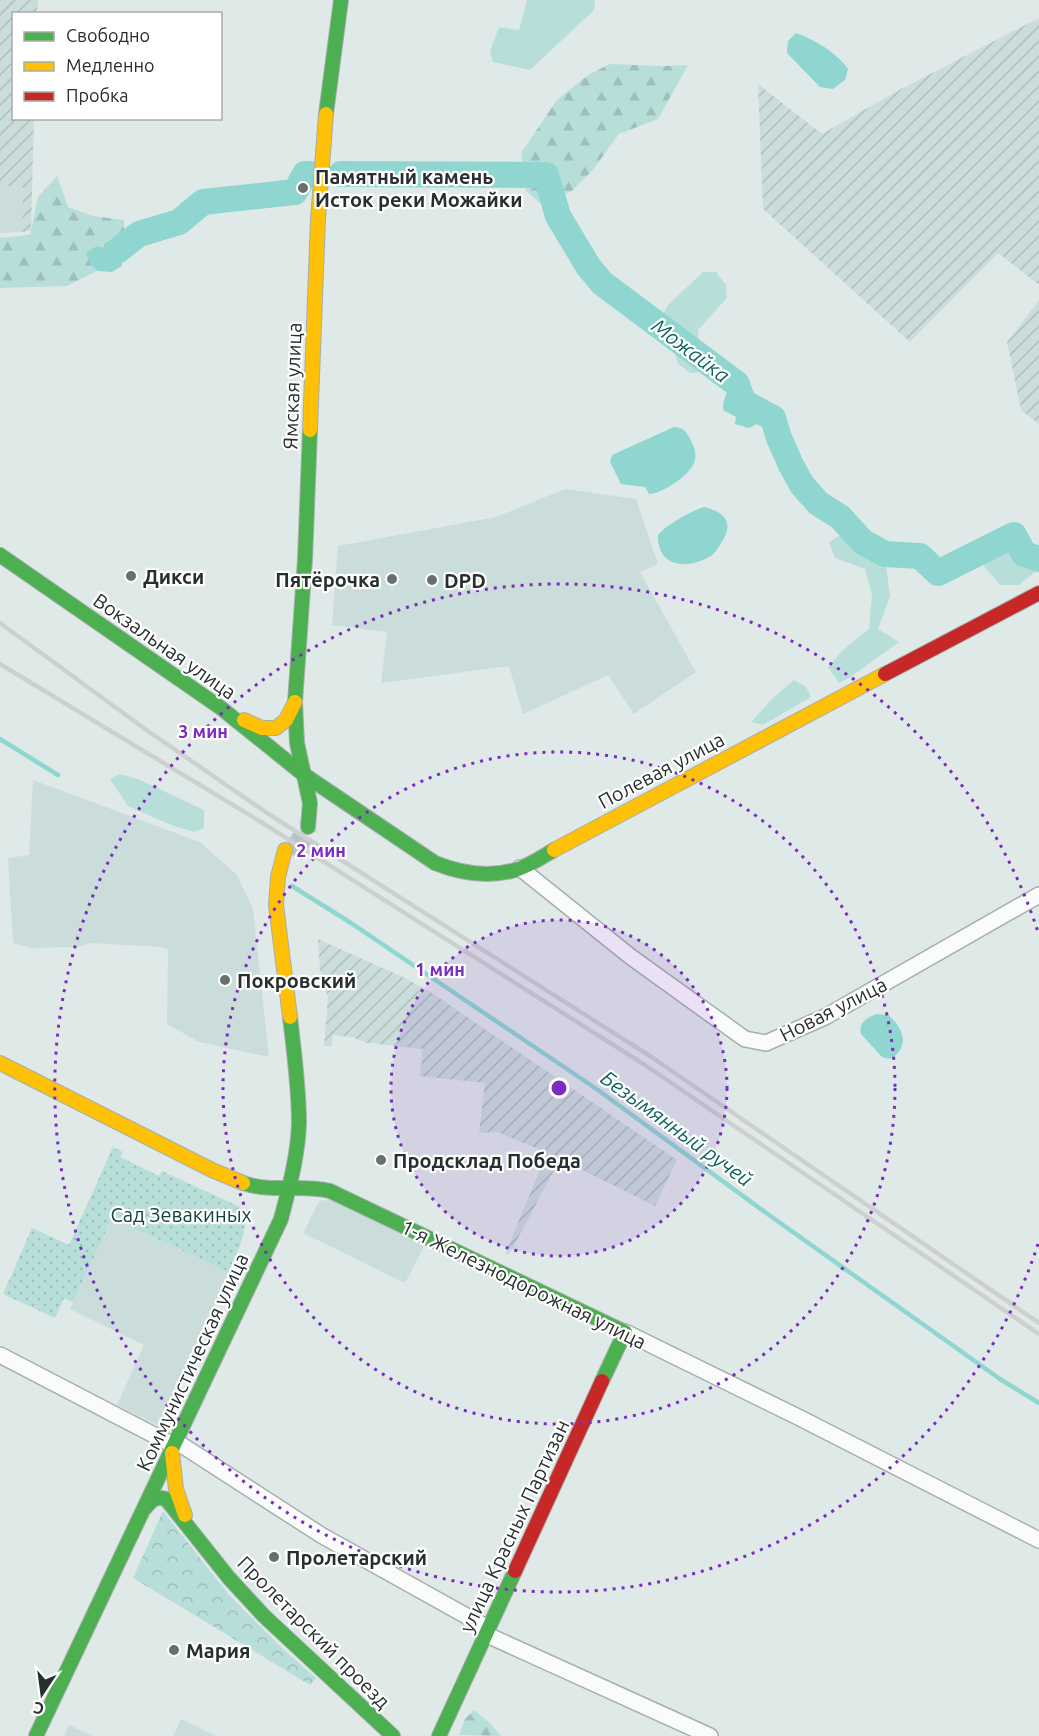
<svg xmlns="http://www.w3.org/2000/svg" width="1039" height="1736" font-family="Ubuntu,sans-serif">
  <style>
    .built { fill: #cadddb }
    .industrial { fill: url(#industrial-furrows) }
    .grass { fill: #b8deda }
    .forest { fill: url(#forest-firs) }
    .park { fill: url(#park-crowns) }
    .garden { fill: url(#garden-dots) }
    .water { fill: #8ed6cf }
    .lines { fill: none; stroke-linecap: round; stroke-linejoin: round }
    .stream { stroke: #8ed6cf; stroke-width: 4.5 }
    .river { stroke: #8ed6cf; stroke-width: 26 }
    .secondary-tunnel { stroke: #bac5c3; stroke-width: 21; stroke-dasharray: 21 10; stroke-linecap: butt }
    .street-casing { stroke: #a6afad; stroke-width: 18 }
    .fast-casing { stroke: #a6afad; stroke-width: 16 }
    .slow-casing { stroke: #a6afad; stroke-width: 16 }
    .jam-casing { stroke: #a6afad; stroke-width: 16 }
    .street { stroke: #fafcfc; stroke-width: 15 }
    .fast { stroke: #4caf50; stroke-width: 14 }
    .slow { stroke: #ffc107; stroke-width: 14 }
    .jam { stroke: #c62828; stroke-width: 14 }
    .rail { stroke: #cdd0cf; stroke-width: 4.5 }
    .ring { fill: none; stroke: #7b2cbf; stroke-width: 3; stroke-dasharray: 3 6 }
    .poi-dot { fill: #68706f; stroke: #fff; stroke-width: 2 }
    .labels { text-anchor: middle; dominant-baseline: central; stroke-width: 4.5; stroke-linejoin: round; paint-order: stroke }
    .poi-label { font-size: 20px; font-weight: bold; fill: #282f2e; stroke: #fff; text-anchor: start }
    .street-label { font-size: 20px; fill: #282f2e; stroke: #fff }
    .park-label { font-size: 20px; fill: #14423e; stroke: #fff }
    .water-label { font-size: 21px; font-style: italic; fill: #12655e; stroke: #fff }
    .centre { fill: #7b2cbf; stroke: #fff; stroke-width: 3 }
    .ring-label { font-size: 18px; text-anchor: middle; font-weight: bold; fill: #7b2cbf; stroke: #fff; stroke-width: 4.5; stroke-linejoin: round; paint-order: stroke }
  </style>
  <defs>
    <pattern id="industrial-furrows" width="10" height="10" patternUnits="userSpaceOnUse" patternTransform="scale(1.5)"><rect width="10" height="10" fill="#cadddb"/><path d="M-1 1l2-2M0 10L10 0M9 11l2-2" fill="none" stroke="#aebebc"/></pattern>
    <pattern id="forest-firs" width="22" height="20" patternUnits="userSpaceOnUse" patternTransform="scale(1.5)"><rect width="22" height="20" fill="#b8deda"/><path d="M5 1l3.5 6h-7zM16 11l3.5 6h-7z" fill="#9ebfbb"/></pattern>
    <pattern id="park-crowns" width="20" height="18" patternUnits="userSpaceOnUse" patternTransform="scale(1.5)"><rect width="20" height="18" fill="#b8deda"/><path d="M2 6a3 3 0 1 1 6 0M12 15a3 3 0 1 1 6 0" fill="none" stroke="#9ebfbb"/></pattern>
    <pattern id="garden-dots" width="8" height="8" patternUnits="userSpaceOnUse" patternTransform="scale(1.5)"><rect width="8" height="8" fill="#b8deda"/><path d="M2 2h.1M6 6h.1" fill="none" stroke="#9ebfbb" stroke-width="1.8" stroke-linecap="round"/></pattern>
  </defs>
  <rect width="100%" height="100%" fill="#dfeae8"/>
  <g class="built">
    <path d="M0,186L23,187V232L0,233Z"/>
    <path d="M565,489L636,499L658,564L640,572L696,672L634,714L608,675L523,714L509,666L381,683L387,632L332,625L338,546L496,517Z"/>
    <path d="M33,780L200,842L237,875L253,909L269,1057L199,1042L167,1024L168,950L161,947L91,943L78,947L31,948L13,943L8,858L29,855Z"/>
    <path d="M333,1199L425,1244L405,1283L303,1233L319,1201Z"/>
    <path d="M112,1218L229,1272L159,1426L117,1405L144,1345L70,1309Z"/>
    <path d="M181,1719L216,1736H173Z"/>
    <path d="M69,1725L93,1736H64Z"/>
  </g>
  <g class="industrial">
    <path d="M0,0H38L37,13L14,14V118L34,119L31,230L23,232V187L0,186Z"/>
    <path d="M1039,18V285L998,253L910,342L763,209L758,84L822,134L901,89Z"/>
    <path d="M1039,300V424L1021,410L1007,342Z"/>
    <path d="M318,939L405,978L432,993L677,1160L655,1206L560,1159L509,1255L505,1254L547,1153L498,1132L479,1133L485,1083L420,1076L423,1049L368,1043L352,1037L333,1035L332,1046H324L328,997L320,969Z"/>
  </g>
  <g class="grass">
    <path d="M527,0H595L594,10L530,70L493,62L490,51L499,27L519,30Z"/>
    <path d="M703,272H716L726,285L727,298L698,330L699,372L690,373L677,363L675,347L660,320L668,305Z"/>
    <path d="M859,524L886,564L890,596L878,629L899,642L849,678L839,683L828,667L843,650L869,629L872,595L865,569L835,558L829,542Z"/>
    <path d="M1009,547L1035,561L1039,569L1019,585H1000L983,565L987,554Z"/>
    <path d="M794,680L806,687L811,697L763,725L751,722L773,698Z"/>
    <path d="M120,774L138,779L204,810V828L194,832L171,825L128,806L110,779Z"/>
  </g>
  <g class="forest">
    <path d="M610,64L662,66L688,65L658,119L619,134L592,171L572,191L541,204L526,191L521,153L557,100L588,75Z"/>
    <path d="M57,176L68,207L93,216L124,220V233L111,248L97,246L90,263L97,271L67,286L0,288V238L30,235L38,197Z"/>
    <path d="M474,1710L490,1723L501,1736L459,1735L465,1719Z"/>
  </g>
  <path class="park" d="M163,1511L229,1595L284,1650L316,1678L310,1685L133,1578Z"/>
  <path class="garden" d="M113,1147L123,1152L120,1157L159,1176L162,1171L240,1207C253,1226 236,1252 229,1272L112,1218L73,1302L64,1298L55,1318L3,1294L32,1228L69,1245Z"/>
  <g class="water">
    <path d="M796,33C815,40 836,52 848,69L845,80L833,89L820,87L787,53L788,41Z"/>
    <path d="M97,246C112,249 122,248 122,266L112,272L97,271L90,263L86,253Z"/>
    <path d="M737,384C754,396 783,412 749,428L735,424L736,417L723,410C723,399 727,388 737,384Z"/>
    <path d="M674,427C684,428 687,432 691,441C695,449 697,454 694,463C690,475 662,494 649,494L645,487L621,484L610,462L612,455Z"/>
    <path d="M704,507C725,512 735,523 721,543C718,548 715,554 709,557C686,570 657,567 658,535C666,525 691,511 704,507Z"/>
    <path d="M876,1014L888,1015C903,1027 911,1047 890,1059L882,1057L861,1034C858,1023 867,1018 876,1014Z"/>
  </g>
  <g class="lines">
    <g class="stream">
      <path d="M0,739L58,775"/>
      <path d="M292,886L351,923L598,1090L769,1215L1000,1379L1039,1403"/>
    </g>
    <g class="river">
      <path d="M341,174L546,175L558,216L588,266L602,283L737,384L743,402L773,418L779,438L791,465L802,485L818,503L840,517L863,542L885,554L920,556L938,573L1014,535L1024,554L1039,559"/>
      <path d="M117,251L139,234L179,222L203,202L295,192L305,174H310"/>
    </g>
    <path class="secondary-tunnel" d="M293,855L308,827"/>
    <g class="street-casing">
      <g id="street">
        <path d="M520,868L631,957L745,1039L766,1043L825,1017L1039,895"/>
        <path d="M625,1332L800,1418L1039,1540"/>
        <path d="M0,1355L175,1446"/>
        <path d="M177,1442L321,1535L488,1628"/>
        <path d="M485,1634L710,1736"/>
      </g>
    </g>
    <g class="fast-casing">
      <g id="fast">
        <path d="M326,114L341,0"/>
        <path d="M0,555L221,708L303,774L435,863C460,873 488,878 515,870C529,866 542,857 554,850"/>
        <path d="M308,827L310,803L297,743L295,702L305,559L310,430"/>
        <path d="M243,1183C272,1193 301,1184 330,1191L625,1332L602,1381"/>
        <path d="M145,1508C152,1500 155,1496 166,1499L229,1578L264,1616L393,1736"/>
        <path d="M36,1736L281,1219C289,1188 298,1156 299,1123C299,1088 294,1052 290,1017"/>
        <path d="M439,1736L515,1571"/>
      </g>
    </g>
    <g class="slow-casing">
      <g id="slow">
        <path d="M310,430L318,219L326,114"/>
        <path d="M244,720L262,728H276L286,720L295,702"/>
        <path d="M285,850L278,877L276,905L290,1017"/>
        <path d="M554,850L885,674"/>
        <path d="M0,1063L212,1170L243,1183"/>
        <path d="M172,1453L176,1489L185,1515"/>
      </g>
    </g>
    <g class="jam-casing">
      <g id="jam">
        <path d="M885,674L1039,593"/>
        <path d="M515,1571L602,1381"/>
      </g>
    </g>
    <use href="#street" class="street"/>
    <use href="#fast" class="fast"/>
    <use href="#slow" class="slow"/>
    <use href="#jam" class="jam"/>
    <g class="rail">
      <path d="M0,623L145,729L267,813L650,1056L1039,1323"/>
      <path d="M0,664L261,822L645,1065L1039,1334"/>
    </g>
  </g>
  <circle cx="559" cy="1088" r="168" fill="#7b2cbf" fill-opacity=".12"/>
  <g class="ring">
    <circle cx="559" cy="1088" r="168"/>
    <circle cx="559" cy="1088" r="336"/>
    <path d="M1038 1244A504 504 0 1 1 1038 932"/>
  </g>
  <g class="poi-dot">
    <circle cx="303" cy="188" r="6"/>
    <circle cx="131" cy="576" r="6"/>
    <circle cx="392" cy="579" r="6"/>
    <circle cx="432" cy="580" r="6"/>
    <circle cx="225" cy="980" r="6"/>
    <circle cx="381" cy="1160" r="6"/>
    <circle cx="274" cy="1557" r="6"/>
    <circle cx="174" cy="1650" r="6"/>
  </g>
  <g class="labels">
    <g class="poi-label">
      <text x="315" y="176">Памятный камень<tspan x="315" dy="23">Исток реки Можайки</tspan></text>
      <text x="143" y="576">Дикси</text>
      <text x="380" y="579" text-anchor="end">Пятёрочка</text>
      <text x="444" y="580">DPD</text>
      <text x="237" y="980">Покровский</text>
      <text x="393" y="1160">Продсклад Победа</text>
      <text x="286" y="1557">Пролетарский</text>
      <text x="186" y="1650">Мария</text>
    </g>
    <g class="street-label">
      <text transform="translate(292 386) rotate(-88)">Ямская улица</text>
      <text transform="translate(165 646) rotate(35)">Вокзальная улица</text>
      <text transform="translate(661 770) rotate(-28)">Полевая улица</text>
      <text transform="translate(833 1009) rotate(-27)">Новая улица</text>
      <text transform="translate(524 1284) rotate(26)">1-я Железнодорожная улица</text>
      <text transform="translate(192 1362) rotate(-65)">Коммунистическая улица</text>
      <text transform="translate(514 1526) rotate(-65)">улица Красных Партизан</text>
      <text transform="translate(314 1632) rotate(45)">Пролетарский проезд</text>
    </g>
    <g class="park-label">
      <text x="181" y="1214">Сад Зевакиных</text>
    </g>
    <g class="water-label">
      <text transform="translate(691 350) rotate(37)">Можайка</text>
      <text transform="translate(677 1128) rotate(36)">Безымянный ручей</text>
    </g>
  </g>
  <circle cx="559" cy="1088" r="9" class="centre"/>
  <g class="ring-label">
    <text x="203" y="738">3 мин</text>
    <text x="321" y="857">2 мин</text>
    <text x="440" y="976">1 мин</text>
  </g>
  <rect x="12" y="12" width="210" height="108" fill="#ffffff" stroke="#a9acab" stroke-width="1.5"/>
  <rect x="24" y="32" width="30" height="9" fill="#4caf50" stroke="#a9acab" stroke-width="1.5"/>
  <text x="66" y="42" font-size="18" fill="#282f2e">Свободно</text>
  <rect x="24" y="62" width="30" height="9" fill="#ffc107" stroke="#a9acab" stroke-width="1.5"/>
  <text x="66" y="72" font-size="18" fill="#282f2e">Медленно</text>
  <rect x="24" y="92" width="30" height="9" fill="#c62828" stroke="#a9acab" stroke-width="1.5"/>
  <text x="66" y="102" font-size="18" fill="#282f2e">Пробка</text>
  <g transform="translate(42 1694) rotate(193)" stroke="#ffffff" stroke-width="4.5" paint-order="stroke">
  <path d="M0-4.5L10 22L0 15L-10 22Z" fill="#282f2e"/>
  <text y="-9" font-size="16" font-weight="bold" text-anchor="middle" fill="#282f2e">С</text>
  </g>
</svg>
